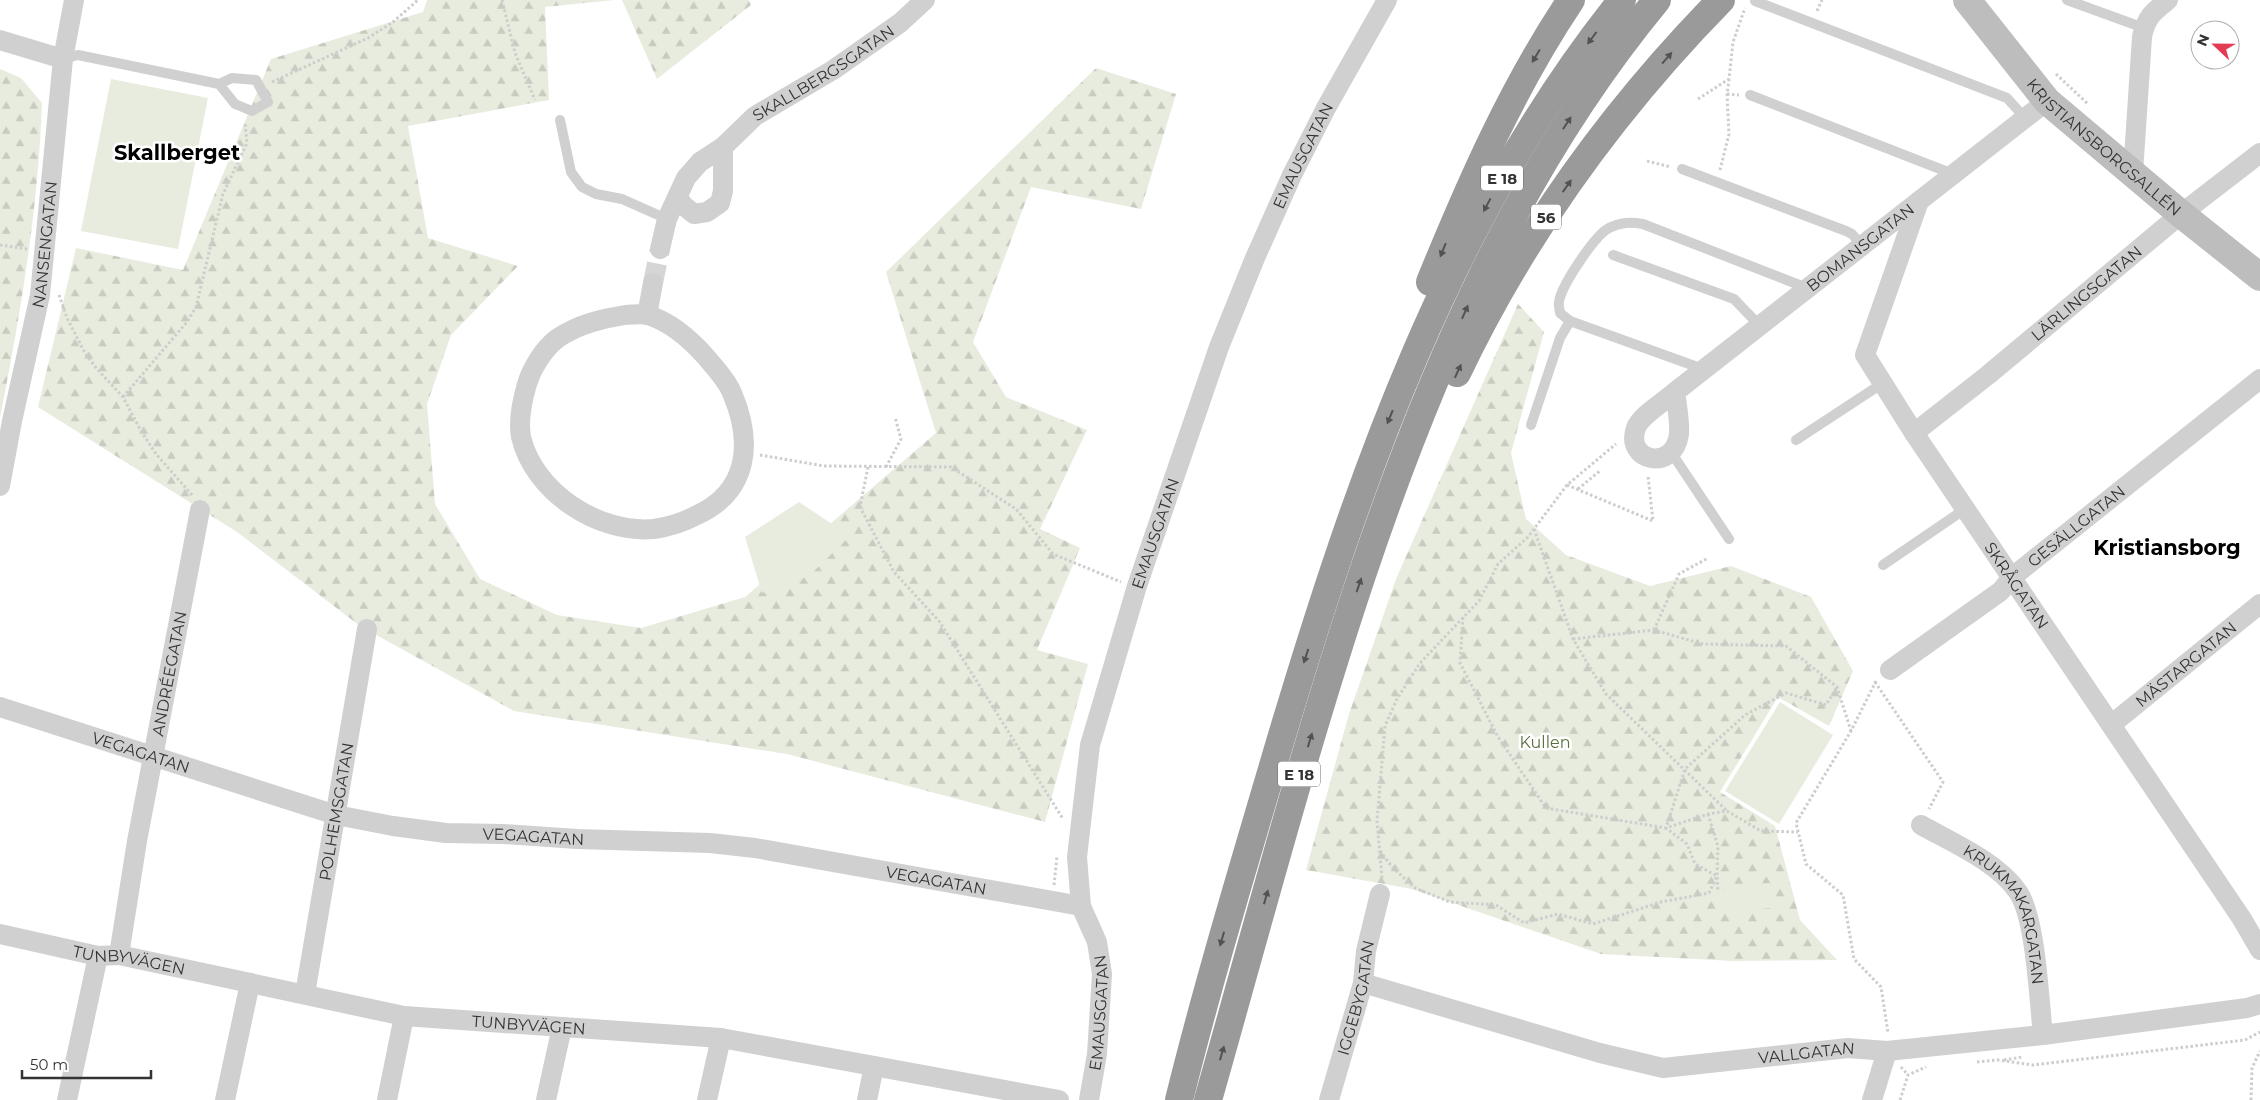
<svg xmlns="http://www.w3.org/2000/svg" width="2260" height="1100" font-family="Montserrat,sans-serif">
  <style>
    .forest { fill: url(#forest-firs) }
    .park { fill: #e7ecdf }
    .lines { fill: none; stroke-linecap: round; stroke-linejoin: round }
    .street-tunnel { stroke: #d6d6d6; stroke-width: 20; stroke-dasharray: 20 10; stroke-linecap: butt }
    .path { stroke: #cdcdcd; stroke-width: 3; stroke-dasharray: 2.5 2.5; stroke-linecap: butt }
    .lane { stroke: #d0d0d0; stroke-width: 10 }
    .street { stroke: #d0d0d0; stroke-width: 20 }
    .secondary { stroke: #bdbdbd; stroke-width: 28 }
    .highway { stroke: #9a9a9a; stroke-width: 28 }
    .oneway { fill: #525252 }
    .labels { text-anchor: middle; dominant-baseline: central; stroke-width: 5; stroke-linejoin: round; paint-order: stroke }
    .shield { fill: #fff; stroke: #707070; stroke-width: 1 }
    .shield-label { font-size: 15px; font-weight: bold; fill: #333 }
    .street-label { font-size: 16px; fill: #333; stroke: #fff }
    .park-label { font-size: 16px; fill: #596f3f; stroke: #fff }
    .district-label { font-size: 21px; font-weight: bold; fill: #000; stroke: #fff }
  </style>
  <defs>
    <pattern id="forest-firs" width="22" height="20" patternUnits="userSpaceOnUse" patternTransform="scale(1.25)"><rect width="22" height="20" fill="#e7ecdf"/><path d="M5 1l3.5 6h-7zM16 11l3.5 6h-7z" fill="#c7cbc0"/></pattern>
  </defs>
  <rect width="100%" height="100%" fill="#fff"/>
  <g class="forest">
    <path d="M427,0H614L545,7L549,100L408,126L428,238L518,266L451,335L427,404L435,504L480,579L557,615L641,628L745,597L936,433L886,272L1096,68L1176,94L1141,209L1031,187L973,342L1006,397L1087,430L1040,529L1080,548L1037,650L1088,664L1045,822L787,754L514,711L360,626L237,532L38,407L76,248L183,270L271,59L423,12Z"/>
    <path d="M622,0H749L751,5L657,79Z"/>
    <path d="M0,69L21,78L42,103C38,209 21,313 0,417Z"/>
    <path d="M1518,304L1544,332L1511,453L1526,519L1566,555L1650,586L1731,566L1811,597L1853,671L1829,726L1778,697L1720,792L1775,826L1800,920L1837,960L1733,961L1601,954L1412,889L1306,870L1349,714L1396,579Z"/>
  </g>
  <g class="park">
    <path d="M111,79L208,98L178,249L81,231Z"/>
    <path d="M799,502L850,536L809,576L762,593L745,537Z"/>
    <path d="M1780,702L1833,735L1779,824L1725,791Z"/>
    <path d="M1770,883L1772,908L1719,911L1718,892L1739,885Z"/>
  </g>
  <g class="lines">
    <path class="street-tunnel" d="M653,283L660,249"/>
    <g class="path">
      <path d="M502,0L515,53L535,100"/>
      <path d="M1817,11L1822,0"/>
      <path d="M2056,74L2088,104"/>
      <path d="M272,82L368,38L393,22L418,0"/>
      <path d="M1727,94L1739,95"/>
      <path d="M1698,99L1729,79L1733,42L1745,8"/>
      <path d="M1647,161L1671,167"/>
      <path d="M1720,170L1729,134L1727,94L1729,80"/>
      <path d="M0,245L27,249"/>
      <path d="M59,295L67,318L85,353L97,369L123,397L141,431L156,454L193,496"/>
      <path d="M123,397L187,322L196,307L223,194L247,143L245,123"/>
      <path d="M760,455L824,466L951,467L1016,509L1053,554L1121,582"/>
      <path d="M868,467L860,507L894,572L939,621L1063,819"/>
      <path d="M886,467L901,439L895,417"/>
      <path d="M1567,485L1653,521L1648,476"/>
      <path d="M1578,489L1601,470"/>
      <path d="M1534,529L1573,639L1606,694L1727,811"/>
      <path d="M1463,617L1460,663L1498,737L1546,808L1666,828L1708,814L1727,811L1761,831L1798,832"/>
      <path d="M1654,630L1679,574L1708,558"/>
      <path d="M1573,639L1654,630L1703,644L1786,646L1837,687L1851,731"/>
      <path d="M1876,681L1851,731L1796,823L1806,864L1843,895L1854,959L1881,987L1888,1033"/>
      <path d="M1875,682L1943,782L1929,809"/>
      <path d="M1708,814L1718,846L1717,876L1695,864L1687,844L1666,828L1685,769L1745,715L1786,693L1826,705L1837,687"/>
      <path d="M1380,851L1392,867L1415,888L1450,902L1496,905L1524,923L1558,914L1593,924L1661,902L1709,893L1717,876L1718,892"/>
      <path d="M1382,878L1377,821L1385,726L1397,699L1420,663L1479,601L1498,564L1528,537L1567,485L1616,444"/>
      <path d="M1054,885L1057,856"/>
      <path d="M2004,1060L2022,1057"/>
      <path d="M1977,1062L1998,1060L2033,1065L2245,1040L2260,1032"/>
      <path d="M1901,1067L1908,1075"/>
      <path d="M1900,1100L1908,1075L1926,1067"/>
      <path d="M2251,1100L2252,1068L2260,1051"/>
    </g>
    <g class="lane">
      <path d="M2067,0L2144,28"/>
      <path d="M1755,1L2007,98L2025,118"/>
      <path d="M63,59L78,55L219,84L232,78L256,80L268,102L252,111L235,104L219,84"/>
      <path d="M1750,95L1953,174"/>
      <path d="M560,120L571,172L582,187L596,194L622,199L667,219"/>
      <path d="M1682,169L1846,231L1852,234L1862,245"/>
      <path d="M1613,255L1734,299L1759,325"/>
      <path d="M1703,369L1570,321L1560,313C1560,310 1558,305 1559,302C1561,286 1595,235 1609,228C1621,222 1630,222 1643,224L1807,288"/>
      <path d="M1531,425L1560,338L1570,321"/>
      <path d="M1796,440L1883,383"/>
      <path d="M1671,452L1729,539"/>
      <path d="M1883,565L1965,509"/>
    </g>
    <g class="street">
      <path d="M0,40L63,59"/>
      <path d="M2133,173L2142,37C2146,17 2153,12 2168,0"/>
      <path d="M678,197L683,205L694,214L707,212L720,203L723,191V147"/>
      <path id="s1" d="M1919,201L1865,355L1914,433L2242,919L2260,950"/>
      <path id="s2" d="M660,249L667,219L686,178L700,162L723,147L755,116L833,70L900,23L925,0"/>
      <path d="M625,315C632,315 641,313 648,315C670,322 691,340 706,357C715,368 727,380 732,393C753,442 749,491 697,515C684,522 668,527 654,529C598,534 534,492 521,437C518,420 522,401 527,384C532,368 544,348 558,338C579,324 601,319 625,315Z"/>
      <path d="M647,315L653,283"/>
      <path id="s3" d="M1675,392C1665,401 1640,416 1636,428C1624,461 1674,473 1679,434C1680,421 1677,406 1675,392L2047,101"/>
      <path id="s4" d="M1914,433L1988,375L2181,214L2260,153"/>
      <path id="s5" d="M0,486L12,421L40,295L63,59L74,0"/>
      <path id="s6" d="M1890,670L2001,591L2011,578L2260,379"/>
      <path id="s7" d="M0,707L336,815L393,826L446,833L503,834L577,839L710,843L755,848L1081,906"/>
      <path id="s8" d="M2112,724L2260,604"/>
      <path id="s9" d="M1921,825C1951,842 1998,862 2018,892C2036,918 2039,1001 2043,1035"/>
      <path id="s10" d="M0,934L98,956L119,955L404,1016L721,1038L1059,1100"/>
      <path id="s11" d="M119,955L137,841L200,510"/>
      <path id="s12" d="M1363,983L1600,1053L1663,1068L1848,1048L1887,1051L2043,1035L2247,1008L2260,1004"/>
      <path id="s13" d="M305,994L367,629"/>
      <path d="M67,1100L98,956"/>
      <path d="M225,1100L250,983"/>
      <path d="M387,1100L404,1016"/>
      <path d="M546,1100L562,1027"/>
      <path d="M707,1100L721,1038"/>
      <path d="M867,1100L874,1066"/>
      <path id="s14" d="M1089,1100L1097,1054L1102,974L1097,942L1081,906L1077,857L1090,745L1137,586L1219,347L1255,258L1292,175L1326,108L1387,0"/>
      <path id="s15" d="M1329,1100L1363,983L1366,951L1380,894"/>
      <path d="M1872,1100L1887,1051"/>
    </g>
    <path class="secondary" id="s16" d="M1967,0L2047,101L2181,214L2260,277"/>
    <g class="highway">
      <path d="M1430,282C1470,184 1512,88 1571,0"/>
      <path d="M1457,373C1523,235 1614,109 1721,0"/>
      <path d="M1179,1100C1209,979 1245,861 1280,742C1358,481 1449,215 1622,0"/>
      <path d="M1208,1100C1258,924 1304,748 1362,575C1431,370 1518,168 1657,0"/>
    </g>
  </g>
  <defs><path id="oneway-solid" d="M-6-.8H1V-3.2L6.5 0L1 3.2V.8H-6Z" transform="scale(1.25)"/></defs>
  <g class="oneway">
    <use href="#oneway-solid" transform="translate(1592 38) rotate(127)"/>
    <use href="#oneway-solid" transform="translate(1536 56) rotate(121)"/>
    <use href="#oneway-solid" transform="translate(1667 58) rotate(-49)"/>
    <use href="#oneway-solid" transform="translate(1567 123) rotate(-57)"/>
    <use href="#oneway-solid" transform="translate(1567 186) rotate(-55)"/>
    <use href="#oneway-solid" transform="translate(1487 205) rotate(118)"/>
    <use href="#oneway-solid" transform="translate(1443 250) rotate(112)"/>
    <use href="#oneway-solid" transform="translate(1465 312) rotate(-66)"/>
    <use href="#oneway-solid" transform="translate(1458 371) rotate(-65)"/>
    <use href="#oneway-solid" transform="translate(1390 417) rotate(112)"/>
    <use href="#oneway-solid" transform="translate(1359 585) rotate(-71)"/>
    <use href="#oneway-solid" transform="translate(1306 656) rotate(108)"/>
    <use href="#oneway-solid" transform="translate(1310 740) rotate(-73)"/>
    <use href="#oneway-solid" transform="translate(1266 897) rotate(-74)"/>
    <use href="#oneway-solid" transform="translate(1222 939) rotate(106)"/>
    <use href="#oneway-solid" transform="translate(1222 1053) rotate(-74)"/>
  </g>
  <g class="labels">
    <g class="shield">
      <rect x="1481" y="165.5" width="42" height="25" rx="4"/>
      <rect x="1531" y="204.5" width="30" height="25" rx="4"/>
      <rect x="1278" y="761.5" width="42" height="25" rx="4"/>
    </g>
    <g class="shield-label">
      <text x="1502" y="178">E 18</text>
      <text x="1546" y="217">56</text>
      <text x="1299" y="774">E 18</text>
    </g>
    <g class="street-label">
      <text stroke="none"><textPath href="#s2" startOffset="250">SKALLBERGSGATAN</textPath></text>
      <text stroke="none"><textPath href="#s16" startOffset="202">KRISTIANSBORGSALLÉN</textPath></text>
      <text stroke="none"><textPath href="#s14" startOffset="988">EMAUSGATAN</textPath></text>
      <text stroke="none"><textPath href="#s5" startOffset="246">NANSENGATAN</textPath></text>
      <text stroke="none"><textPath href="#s3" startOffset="411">BOMANSGATAN</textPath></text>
      <text stroke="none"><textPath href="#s4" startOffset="222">LÄRLINGSGATAN</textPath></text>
      <text stroke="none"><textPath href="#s6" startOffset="236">GESÄLLGATAN</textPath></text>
      <text stroke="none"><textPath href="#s14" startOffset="582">EMAUSGATAN</textPath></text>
      <text stroke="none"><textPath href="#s1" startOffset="439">SKRÅGATAN</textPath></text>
      <text stroke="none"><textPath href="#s8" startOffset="95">MÄSTARGATAN</textPath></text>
      <text stroke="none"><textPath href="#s11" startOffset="286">ANDRÉEGATAN</textPath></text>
      <text stroke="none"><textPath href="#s7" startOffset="148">VEGAGATAN</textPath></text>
      <text stroke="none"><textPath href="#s13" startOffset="185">POLHEMSGATAN</textPath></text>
      <text stroke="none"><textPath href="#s7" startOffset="552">VEGAGATAN</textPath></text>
      <text stroke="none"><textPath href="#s7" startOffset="958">VEGAGATAN</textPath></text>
      <text stroke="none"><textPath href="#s9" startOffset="132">KRUKMAKARGATAN</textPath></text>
      <text stroke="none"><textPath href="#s10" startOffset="132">TUNBYVÄGEN</textPath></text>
      <text stroke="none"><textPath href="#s15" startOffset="106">IGGEBYGATAN</textPath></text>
      <text stroke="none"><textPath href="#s14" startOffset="88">EMAUSGATAN</textPath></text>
      <text stroke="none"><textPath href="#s10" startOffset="538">TUNBYVÄGEN</textPath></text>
      <text stroke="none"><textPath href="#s12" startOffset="456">VALLGATAN</textPath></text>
    </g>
    <g class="park-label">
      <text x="1545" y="742">Kullen</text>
    </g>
    <g class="district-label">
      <text x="177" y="152">Skallberget</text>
      <text x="2167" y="547">Kristiansborg</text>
    </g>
  </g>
  <g transform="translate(2215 45) rotate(292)"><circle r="24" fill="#ffffff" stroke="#adadad"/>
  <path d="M0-4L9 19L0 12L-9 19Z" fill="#e43b54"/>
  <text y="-8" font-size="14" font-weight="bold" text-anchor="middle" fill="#333333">N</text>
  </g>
  <path d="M22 1070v8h129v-8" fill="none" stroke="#333333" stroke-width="2.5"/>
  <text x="30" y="1070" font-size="15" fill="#333333" stroke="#ffffff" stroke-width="4" paint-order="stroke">50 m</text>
</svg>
